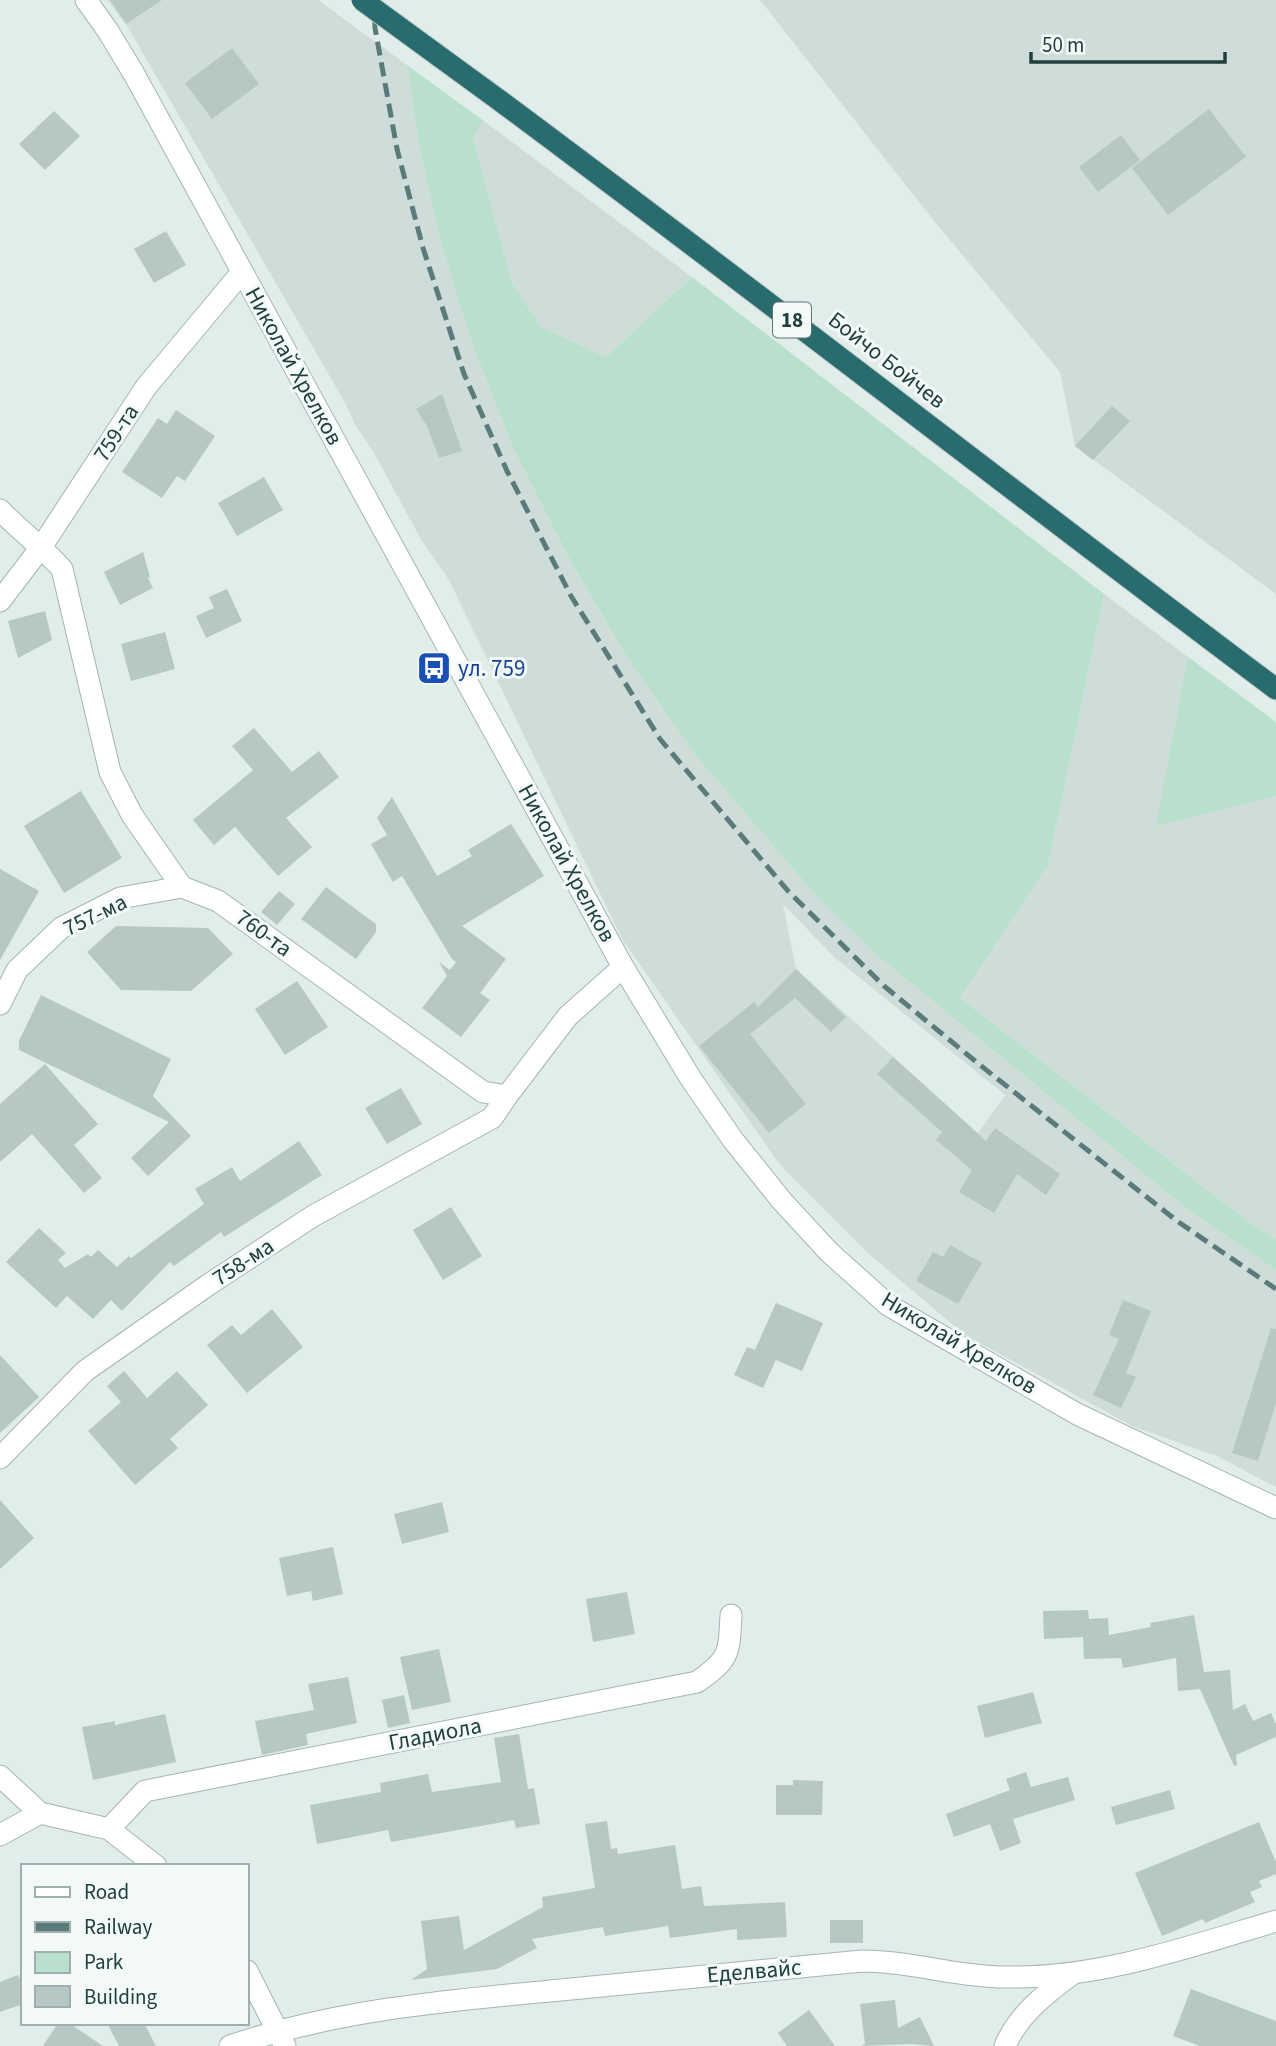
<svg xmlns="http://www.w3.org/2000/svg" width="1276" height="2046" font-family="'Source Sans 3',sans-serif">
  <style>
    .built { fill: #cfddda; fill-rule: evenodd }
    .green { fill: #b8e0cc }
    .building { fill: #b6c8c4 }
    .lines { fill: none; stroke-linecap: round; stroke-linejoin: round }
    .minor-casing { stroke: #a3b5b3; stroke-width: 23 }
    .highway-casing { stroke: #c1c9c9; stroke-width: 23 }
    .minor { stroke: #fff; stroke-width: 21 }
    .highway { stroke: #296c6e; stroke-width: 21 }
    .rail { stroke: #5a7b79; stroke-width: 5; stroke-dasharray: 14 7; stroke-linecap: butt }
    .highway-bridge-casing { stroke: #c1c9c9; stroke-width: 23; stroke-linecap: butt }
    .highway-bridge { stroke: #296c6e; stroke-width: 21 }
    .labels { text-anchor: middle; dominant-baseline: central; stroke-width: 6; stroke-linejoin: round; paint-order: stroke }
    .shield { fill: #f2f9f7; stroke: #5f7776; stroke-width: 2 }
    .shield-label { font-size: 21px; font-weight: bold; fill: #203f3e }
    .street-label { font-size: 23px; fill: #203f3e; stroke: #f2f9f7 }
    .transit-label { font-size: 23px; fill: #164399; stroke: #f2f9f7; text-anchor: start }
  </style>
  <rect width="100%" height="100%" fill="#e1edea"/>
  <g class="built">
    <path d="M107,0H318L407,65L419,145L441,243L473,346L514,450L569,558L628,659L696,756L819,899L873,952L1186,1208L1276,1270V1487L1219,1457L1132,1426L965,1335L869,1254L780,1165L622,939L449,580L422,541L374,453L356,426L344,401L126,24ZM783,904L834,957L1005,1095L978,1133L796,969Z"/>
    <path d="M760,0H1276V594L1075,446L1060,372L934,221Z"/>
    <path d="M484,121L692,277L606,357L541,327L512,283L473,138Z"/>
    <path d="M1104,594L1188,657L1157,825L1276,796V1239L1251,1224L960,998L1048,865Z"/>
  </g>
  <g class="green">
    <path d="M407,65L484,121L473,138L512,283L541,327L606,357L692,277L1104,594L1048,865L960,998L1251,1224L1276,1239V1270L1186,1208L873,952L819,899L696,756L628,659L569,558L514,450L473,346L441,243L419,145Z"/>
    <path d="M1188,657L1276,722V796L1156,826Z"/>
  </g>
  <g class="building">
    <path d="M110,0H162L126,24Z"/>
    <path d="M232,48L259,84L212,119L185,83Z"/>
    <path d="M1209,109L1246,157L1168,215L1132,168Z"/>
    <path d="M54,111L80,136L45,170L19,144Z"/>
    <path d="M1121,135L1140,160L1098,192L1079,167Z"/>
    <path d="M166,231L186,265L154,283L134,249Z"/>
    <path d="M442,394L462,451L439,458L427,426L416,409Z"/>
    <path d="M1112,406L1130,421L1093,460L1075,446Z"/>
    <path d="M176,410L215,436L185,481L177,476L162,498L122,472L158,418L167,424Z"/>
    <path d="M264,477L283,510L237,536L218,503Z"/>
    <path d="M143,552L150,577L148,578L153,588L120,605L104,572Z"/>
    <path d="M227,589L242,621L206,638L196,616L214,608L209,597Z"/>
    <path d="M45,611L52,640L18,658L8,621Z"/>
    <path d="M165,632L175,669L131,681L121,644Z"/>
    <path d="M254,728L292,772L319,751L339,777L286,818L312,847L278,876L235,827L214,845L193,820L253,770L232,746Z"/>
    <path d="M81,791L122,858L64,893L24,826Z"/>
    <path d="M392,797L437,876L472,856L468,850L511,824L544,876L462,926L506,959L480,993L490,1000L461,1037L422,1008L447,976L439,962L450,970L456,962L452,959L402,876L393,882L371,844L387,835L377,818Z"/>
    <path d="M0,869L39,891L0,960Z"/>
    <path d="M326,887L376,924V932L356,959L301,919Z"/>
    <path d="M279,891L295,904L277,925L261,912Z"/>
    <path d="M116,926L208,928L233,954L191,991L121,990L87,952Z"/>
    <path d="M796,969L846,1017L831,1032L795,998L750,1034L806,1104L769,1133L699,1046L754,1002L758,1007Z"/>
    <path d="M297,981L328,1027L285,1055L255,1009Z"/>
    <path d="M41,995L171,1059L153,1096L191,1136L148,1176L131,1158L169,1122L19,1050V1041Z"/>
    <path d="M893,1057L986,1141L995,1128L1060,1174L1046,1195L1017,1174L994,1213L959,1192L972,1170L936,1140L942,1132L877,1074Z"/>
    <path d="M45,1064L98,1124L74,1145L102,1178L84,1193L32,1134L0,1162V1104Z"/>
    <path d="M401,1088L422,1124L387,1144L365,1108Z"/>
    <path d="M299,1141L322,1175L224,1237L221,1232L174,1266L170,1262L122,1311L111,1300L93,1319L67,1296L56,1308L6,1262L39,1228L66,1253L58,1260L65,1268L88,1254L91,1257L98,1250L117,1267L129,1256L131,1258L204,1204L195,1189L232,1167L240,1181Z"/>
    <path d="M451,1207L482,1256L443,1280L413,1230Z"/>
    <path d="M950,1245L982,1263L958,1304L916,1281L933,1252L943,1257Z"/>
    <path d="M1123,1300L1151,1311L1126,1373L1136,1377L1121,1408L1093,1395L1119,1339L1109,1335Z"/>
    <path d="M776,1303L823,1323L802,1371L776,1360L763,1388L734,1375L747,1347L755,1350Z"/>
    <path d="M272,1309L303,1347L247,1393L207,1345L232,1325L241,1335Z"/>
    <path d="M1271,1328L1276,1329V1403L1258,1461L1232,1453Z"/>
    <path d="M0,1355L39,1397L0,1433Z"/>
    <path d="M124,1371L147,1398L177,1371L208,1405L170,1439L178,1448L135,1485L88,1431L121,1402L107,1386Z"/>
    <path d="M0,1500L34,1538L0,1569Z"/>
    <path d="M442,1502L449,1532L402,1544L394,1514Z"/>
    <path d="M333,1547L343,1594L313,1601L311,1591L287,1596L279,1558Z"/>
    <path d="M627,1592L635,1634L593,1642L586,1599Z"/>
    <path d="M1088,1610L1089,1619L1108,1618L1109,1635L1151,1627L1150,1623L1194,1615L1204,1672L1230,1670L1233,1710L1245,1704L1253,1721L1271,1713L1276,1724V1737L1236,1755L1237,1765L1234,1766L1200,1689L1178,1691L1176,1658L1123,1668L1121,1658L1084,1659L1083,1637L1044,1639L1043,1611Z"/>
    <path d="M439,1649L451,1702L412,1710L400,1657Z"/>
    <path d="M348,1677L357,1723L306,1734L308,1745L262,1755L255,1721L314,1710L308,1684Z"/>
    <path d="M1033,1692L1042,1723L985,1738L977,1706Z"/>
    <path d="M404,1695L410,1723L388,1728L382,1700Z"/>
    <path d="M165,1714L176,1762L93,1780L82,1727L115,1721V1725Z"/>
    <path d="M519,1734L528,1789L534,1788L540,1824L516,1828L514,1820L391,1842L388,1830L317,1844L310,1805L381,1792L380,1783L428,1774L432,1792L501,1782L494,1738Z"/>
    <path d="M1026,1772L1031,1787L1068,1777L1075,1800L1013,1819L1021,1843L1000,1851L990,1824L954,1837L946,1814L1010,1790L1006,1779Z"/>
    <path d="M793,1780L823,1781L822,1815H776V1785H793Z"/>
    <path d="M1170,1790L1175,1809L1116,1825L1111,1807Z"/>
    <path d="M607,1821L611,1849L617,1848L618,1854L675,1845L682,1889L701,1886L704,1906L785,1902L787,1937L737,1940V1929L670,1938L668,1926L605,1936L603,1927L532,1939L537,1948L497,1969L411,1980L427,1969L421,1921L459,1916L464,1950L543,1907L542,1897L595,1888L585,1824Z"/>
    <path d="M1259,1822L1276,1862V1874L1259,1881L1262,1887L1250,1892L1255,1902L1205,1923L1203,1919L1162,1936L1135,1873Z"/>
    <rect x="830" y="1920" width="33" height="23"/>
    <path d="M18,1975L23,1987V2004L0,2012V1982Z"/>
    <path d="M1191,1989L1276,2021V2046H1200L1173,2036Z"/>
    <path d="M895,2000L898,2028L920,2017L934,2046L911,2044L861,2046L865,2044L860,2004Z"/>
    <path d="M809,2010L835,2046H787L778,2033Z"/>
    <path d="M58,2023H69L103,2046H43Z"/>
    <path d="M107,2023H144L156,2046H119Z"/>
  </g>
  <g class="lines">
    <g class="minor-casing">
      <g id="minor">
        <path d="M86,0L108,31L134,74L623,967L691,1079L733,1140L782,1201L829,1252L888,1305L1077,1414L1276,1508"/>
        <path d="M0,510C20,531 43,547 62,569L110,772L132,815L182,887L218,901L483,1092L507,1096L568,1016L623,967"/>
        <path d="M0,601L42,546L146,387L242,272"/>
        <path d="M0,1004L17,970L61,928L120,898L182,887"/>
        <path d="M0,1458L85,1371L208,1285L313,1216L492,1118L507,1096"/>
        <path d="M0,1776L40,1813L109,1829L156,1866"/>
        <path d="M109,1829L145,1791L697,1682C730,1659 729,1654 731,1615"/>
        <path d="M0,1835L40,1813"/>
        <path d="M247,1971L285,2046"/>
        <path d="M230,2046C333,2011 442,2001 550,1991C654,1981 758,1971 862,1961C911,1961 957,1977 1005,1977C1098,1979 1188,1947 1276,1921"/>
        <path d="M1005,2046C1018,2015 1045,1994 1071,1975"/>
      </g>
    </g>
    <g class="highway-casing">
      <path id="highway" d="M499,100C760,294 1016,494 1276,689"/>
    </g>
    <use href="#minor" class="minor"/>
    <use href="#highway" class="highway"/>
    <path class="rail" d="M374,0L375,28L397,149L423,248L464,374L507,471L571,596L660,739L788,891L884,986L980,1065L1177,1221L1276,1289"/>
    <g class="highway-bridge-casing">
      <path id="highway-bridge" d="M362,0L499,100"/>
    </g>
    <use href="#highway-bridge" class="highway-bridge"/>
  </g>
  <defs>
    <g id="bus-square" transform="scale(1.75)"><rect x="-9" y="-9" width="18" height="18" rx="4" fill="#1a4fb4" stroke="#f2f9f7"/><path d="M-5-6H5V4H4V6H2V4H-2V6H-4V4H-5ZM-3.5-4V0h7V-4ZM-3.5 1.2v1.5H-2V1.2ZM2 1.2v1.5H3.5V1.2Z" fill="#fff"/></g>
  </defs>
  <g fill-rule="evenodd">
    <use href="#bus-square" x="434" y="668"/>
  </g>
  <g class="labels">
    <rect class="shield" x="773" y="302.5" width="38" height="35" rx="5"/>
    <g class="shield-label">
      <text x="792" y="320">18</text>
    </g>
    <g class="street-label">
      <text transform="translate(887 360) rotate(38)">Бойчо Бойчев</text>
      <text transform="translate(294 366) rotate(61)">Николай Хрелков</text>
      <text transform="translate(116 433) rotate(-57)">759-та</text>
      <text transform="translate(567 863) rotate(61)">Николай Хрелков</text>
      <text transform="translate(95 915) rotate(-26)">757-ма</text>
      <text transform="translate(264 933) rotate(36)">760-та</text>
      <text transform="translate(243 1262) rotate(-33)">758-ма</text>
      <text transform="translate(959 1343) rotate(31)">Николай Хрелков</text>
      <text transform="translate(435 1734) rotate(-11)">Гладиола</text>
      <text transform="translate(754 1971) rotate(-5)">Еделвайс</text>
    </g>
    <g class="transit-label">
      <text x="458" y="668">ул. 759</text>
    </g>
  </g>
  <rect x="21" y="1864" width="228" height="161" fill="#f2f9f7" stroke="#9eafad" stroke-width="2"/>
  <rect x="35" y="1887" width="35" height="10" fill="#ffffff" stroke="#9eafad" stroke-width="2"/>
  <text x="84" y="1899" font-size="21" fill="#203f3e">Road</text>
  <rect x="35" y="1922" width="35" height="10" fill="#5a7b79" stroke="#9eafad" stroke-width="2"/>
  <text x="84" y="1934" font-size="21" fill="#203f3e">Railway</text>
  <rect x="35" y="1952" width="35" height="21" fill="#b8e0cc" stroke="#9eafad" stroke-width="2"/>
  <text x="84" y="1969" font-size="21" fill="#203f3e">Park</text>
  <rect x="35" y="1986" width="35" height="21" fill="#b6c8c4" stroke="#9eafad" stroke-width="2"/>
  <text x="84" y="2004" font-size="21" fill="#203f3e">Building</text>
  <path d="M1031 52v10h194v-10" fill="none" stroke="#203f3e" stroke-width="3.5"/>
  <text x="1042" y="52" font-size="21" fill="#203f3e" stroke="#f2f9f7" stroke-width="5" paint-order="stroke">50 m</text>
</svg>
